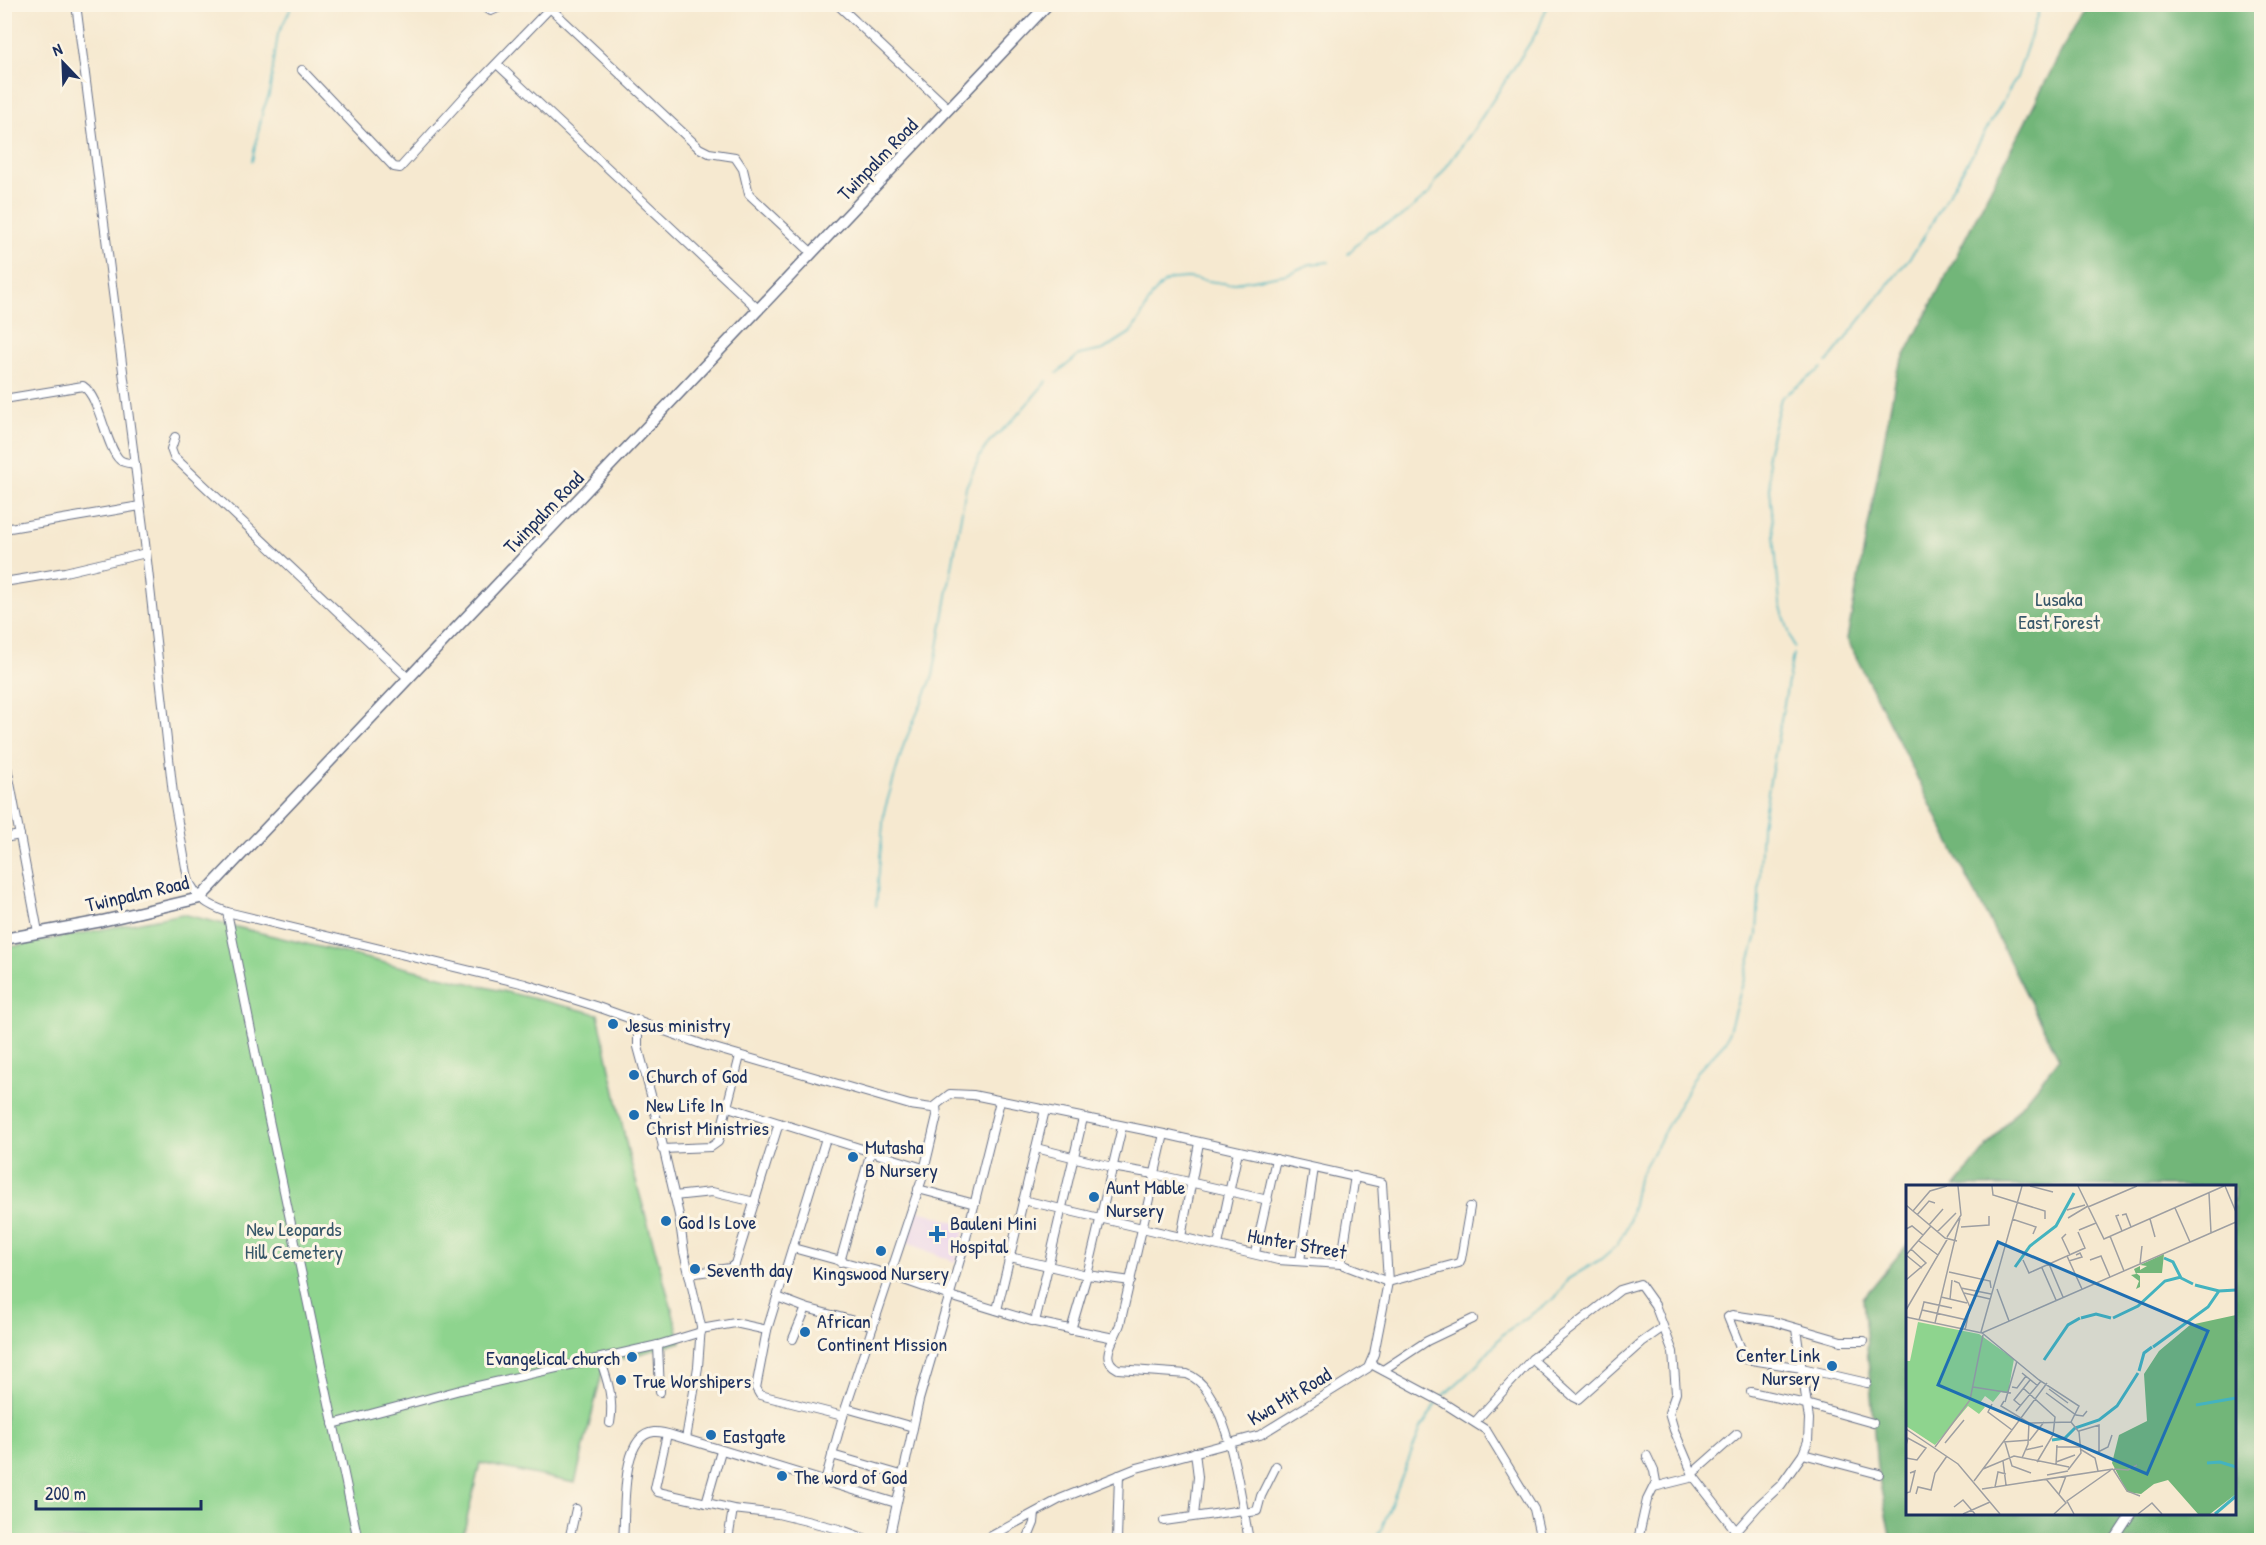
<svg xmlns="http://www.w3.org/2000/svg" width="2266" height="1545" font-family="'Patrick Hand',sans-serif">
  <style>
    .built { fill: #ead1ec }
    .green { fill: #8ed48e; stroke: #548276; stroke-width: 1.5 }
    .forest { fill: #72b679; stroke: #46726c; stroke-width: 1.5 }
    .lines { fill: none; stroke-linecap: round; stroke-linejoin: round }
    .stream { stroke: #44b3bf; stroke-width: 1.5 }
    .minor-casing { stroke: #687086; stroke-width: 10 }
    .major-casing { stroke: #687086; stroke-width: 13 }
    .minor { stroke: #fff; stroke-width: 8 }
    .major { stroke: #fff; stroke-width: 10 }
    .poi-dot { fill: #1f6fb2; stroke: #fcf5e5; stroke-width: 2 }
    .labels { text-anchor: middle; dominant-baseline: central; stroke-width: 6; stroke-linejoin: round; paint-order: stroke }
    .street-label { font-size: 20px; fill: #1b2f5e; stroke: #fcf5e5 }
    .park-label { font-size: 20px; fill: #38586a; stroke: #fcf5e5 }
    .poi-label { font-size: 20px; fill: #1b2f5e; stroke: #fcf5e5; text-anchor: start }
    .inset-river { fill: none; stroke: #44b3bf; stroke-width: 3 }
    .inset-road { fill: none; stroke: #9e9fa2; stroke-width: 1.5 }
    .view { fill: #1f6fb2; fill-opacity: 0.15; stroke: #1f6fb2; stroke-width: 3 }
    .inset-edge { fill: none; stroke: #1b2f5e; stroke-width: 3 }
  </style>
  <rect width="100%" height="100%" fill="#fcf5e5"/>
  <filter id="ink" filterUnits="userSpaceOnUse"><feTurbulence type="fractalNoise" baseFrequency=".0167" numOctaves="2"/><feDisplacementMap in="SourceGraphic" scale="12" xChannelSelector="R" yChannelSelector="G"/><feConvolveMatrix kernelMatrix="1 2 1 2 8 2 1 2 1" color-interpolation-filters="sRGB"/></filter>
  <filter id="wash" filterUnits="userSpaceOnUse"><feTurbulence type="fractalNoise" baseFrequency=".008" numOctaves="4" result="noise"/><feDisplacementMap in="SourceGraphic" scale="24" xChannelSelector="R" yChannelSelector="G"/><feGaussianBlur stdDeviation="1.35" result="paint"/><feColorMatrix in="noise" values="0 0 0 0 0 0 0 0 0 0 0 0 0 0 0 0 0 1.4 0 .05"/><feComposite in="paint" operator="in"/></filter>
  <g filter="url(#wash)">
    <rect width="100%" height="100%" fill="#f6e9d0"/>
    <path class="built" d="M918,1210L966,1226L955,1262L908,1243Z"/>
    <path class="green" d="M182,914L598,1014L629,1156L681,1342L604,1364L575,1483L480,1463L462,1540H5V948Z"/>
    <path class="forest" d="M2092,4L2261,5V1540H1891L1877,1468L1863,1298L1907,1245L1908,1514H2234V1186H1955L2059,1059L1847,639L1897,371L2082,11Z"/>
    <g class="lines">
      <g class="stream">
        <path d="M252,161L263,110L269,95L278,34L293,4"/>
        <path d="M1348,254L1369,232L1401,217L1430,193L1436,181L1474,129L1528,46L1538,30L1548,4"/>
        <path d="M1827,362L1918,247L2017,77L2041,4"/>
        <path d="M1057,373L1079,355L1103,350L1130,333L1140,319L1153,294L1165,282L1172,279L1188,278L1229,284L1287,274L1310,264L1329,262"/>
        <path d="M1794,647L1780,604L1767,454L1781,398L1822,368"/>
        <path d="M876,906L884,812L904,744L933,676L966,487L980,456L989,442L1013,420L1047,381"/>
        <path d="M1442,1397L1476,1366L1504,1333L1555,1298L1568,1279L1601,1259L1617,1245L1629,1223L1638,1179L1697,1072L1726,1041L1757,935L1762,825L1793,654"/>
        <path d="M1374,1540L1381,1530L1421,1428L1437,1403"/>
      </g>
    </g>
  </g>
  <g filter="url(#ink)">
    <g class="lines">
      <g class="minor-casing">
        <g id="minor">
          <path d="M76,4L145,543L173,794L188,879C196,898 208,905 227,912L525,984L595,1006L704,1045L910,1105L932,1108L950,1094L973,1095L1164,1134L1382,1183L1388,1282L1374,1354L1368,1368L1260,1435L1137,1468L1060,1499L984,1540"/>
          <path d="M480,4L491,11L507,4"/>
          <path d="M837,4L949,109"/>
          <path d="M550,8L699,148L709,153L735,157L743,169L749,194L812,253"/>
          <path d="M497,64L759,310"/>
          <path d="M302,70L394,167L400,168L466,95L553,5"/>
          <path d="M4,399L83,386C100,397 106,448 120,460C124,463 130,463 135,464"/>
          <path d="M175,437L171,449L174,457L409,679"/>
          <path d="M4,529L140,506"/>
          <path d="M4,582L65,572L146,553"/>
          <path d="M4,751L38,932"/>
          <path d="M4,838L20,835"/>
          <path d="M227,912L269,1120L358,1540"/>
          <path d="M638,1020V1047L651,1095L679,1215L684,1252L701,1326L698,1367L686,1439"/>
          <path d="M728,1107L923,1168"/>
          <path d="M1164,1134L1120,1324C1116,1338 1097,1359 1118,1369L1187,1374C1229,1389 1241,1501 1249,1540"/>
          <path d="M826,1138L767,1330L756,1388L760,1395L843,1416"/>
          <path d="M1036,1148L1112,1167L1154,1174L1268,1200"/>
          <path d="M662,1149L711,1147L718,1142L740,1056"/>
          <path d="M918,1189L975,1204"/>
          <path d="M674,1196L712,1192L755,1202"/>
          <path d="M1023,1200L1278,1260L1341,1264L1388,1282L1459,1263L1461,1259L1470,1207"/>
          <path d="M1181,1237L1199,1143"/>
          <path d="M1218,1245L1238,1151"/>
          <path d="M793,1248L881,1272L950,1296L1035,1322L1114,1338"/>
          <path d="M1255,1253L1276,1159"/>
          <path d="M1010,1257L1087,1275L1131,1281"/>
          <path d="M1300,1261L1314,1168"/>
          <path d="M840,1262L871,1151"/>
          <path d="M1341,1264L1355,1176"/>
          <path d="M689,1274L730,1268L735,1264L779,1123"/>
          <path d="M777,1297L806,1308L873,1326"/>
          <path d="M997,1310L1045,1110"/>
          <path d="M1035,1322L1083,1118"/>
          <path d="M701,1329L735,1323L767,1330"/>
          <path d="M1071,1330L1087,1275L1122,1127"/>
          <path d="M793,1339L806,1308"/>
          <path d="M1864,1341H1841L1772,1321L1732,1315L1728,1317L1745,1359L1802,1368L1867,1383"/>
          <path d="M658,1345L660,1392"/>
          <path d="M600,1359C608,1381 614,1400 610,1423"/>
          <path d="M1532,1359L1574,1397L1578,1399L1642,1342L1662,1328"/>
          <path d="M1371,1364L1442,1402L1486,1430L1534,1509L1541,1540"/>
          <path d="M1383,1370L1427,1341L1473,1319"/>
          <path d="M1751,1392L1806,1404L1873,1423"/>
          <path d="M846,1408L913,1427"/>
          <path d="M1475,1422L1532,1359L1620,1290L1640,1284L1655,1305L1673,1352L1676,1393L1669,1413L1674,1430L1694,1477L1736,1531"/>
          <path d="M333,1424L460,1390L658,1345L701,1332"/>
          <path d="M667,1434L655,1488L658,1492L733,1509L778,1514L839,1529L869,1540"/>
          <path d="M1803,1454L1879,1474"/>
          <path d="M832,1455L901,1475"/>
          <path d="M1693,1473L1737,1434"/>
          <path d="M825,1481L843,1416L922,1179L937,1116L936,1106"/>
          <path d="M1654,1487L1694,1477"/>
          <path d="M706,1503L721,1451"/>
          <path d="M1244,1513L1257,1511L1261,1496L1276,1466"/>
          <path d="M1194,1516L1198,1477L1195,1452"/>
          <path d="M1164,1521L1243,1510"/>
          <path d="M569,1540L576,1509"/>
          <path d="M623,1540C626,1515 619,1435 654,1432C664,1431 676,1437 686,1439L896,1503"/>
          <path d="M728,1540L733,1509"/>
          <path d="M889,1540L919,1400L964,1246L1000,1101"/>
          <path d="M1027,1540L1034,1523L1035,1513"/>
          <path d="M1117,1540L1119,1475"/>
          <path d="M1638,1540L1647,1500L1656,1482L1654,1471L1647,1456"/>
          <path d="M1728,1540L1759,1505L1781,1485L1803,1454L1808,1441L1809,1419L1796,1329"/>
          <path d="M2114,1540L2131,1514"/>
        </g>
      </g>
      <g class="major-casing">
        <path id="major" d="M4,939L102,921L200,898L1048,4"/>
      </g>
      <use href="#minor" class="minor"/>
      <use href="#major" class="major"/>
    </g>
  </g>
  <g class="poi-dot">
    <circle cx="613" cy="1024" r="6"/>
    <circle cx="634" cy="1075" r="6"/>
    <circle cx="634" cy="1115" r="6"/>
    <circle cx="853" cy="1157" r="6"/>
    <circle cx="1094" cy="1197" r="6"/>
    <circle cx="666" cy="1221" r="6"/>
    <path d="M934 1225h6v6h6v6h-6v6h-6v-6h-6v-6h6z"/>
    <circle cx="881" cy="1251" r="6"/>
    <circle cx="695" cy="1269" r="6"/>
    <circle cx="805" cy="1332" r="6"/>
    <circle cx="632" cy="1357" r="6"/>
    <circle cx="1832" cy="1366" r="6"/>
    <circle cx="621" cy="1380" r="6"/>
    <circle cx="711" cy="1435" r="6"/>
    <circle cx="782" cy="1476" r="6"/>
  </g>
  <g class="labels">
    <g class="street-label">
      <text transform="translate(877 159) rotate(-46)">Twinpalm Road</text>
      <text transform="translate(543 512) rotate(-46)">Twinpalm Road</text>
      <text transform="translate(137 893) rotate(-13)">Twinpalm Road</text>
      <text transform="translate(1297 1243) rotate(10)">Hunter Street</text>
      <text transform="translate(1289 1396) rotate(-31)">Kwa Mit Road</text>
    </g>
    <g class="park-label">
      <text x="2059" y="598">Lusaka<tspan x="2059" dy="23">East Forest</tspan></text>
      <text x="294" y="1228">New Leopards<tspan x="294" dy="23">Hill Cemetery</tspan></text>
    </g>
    <g class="poi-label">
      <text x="625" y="1024">Jesus ministry</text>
      <text x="646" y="1075">Church of God</text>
      <text x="646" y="1104">New Life In<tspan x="646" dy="23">Christ Ministries</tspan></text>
      <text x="865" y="1146">Mutasha<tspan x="865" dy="23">B Nursery</tspan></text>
      <text x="1106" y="1186">Aunt Mable<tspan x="1106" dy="23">Nursery</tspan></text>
      <text x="678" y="1221">God Is Love</text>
      <text x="950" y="1222">Bauleni Mini<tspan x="950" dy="23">Hospital</tspan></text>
      <text x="707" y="1269">Seventh day</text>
      <text x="881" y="1272" text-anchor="middle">Kingswood Nursery</text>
      <text x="817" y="1320">African<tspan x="817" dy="23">Continent Mission</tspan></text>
      <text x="1820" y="1354" text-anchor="end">Center Link<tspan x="1820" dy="23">Nursery</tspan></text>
      <text x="620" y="1357" text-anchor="end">Evangelical church</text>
      <text x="633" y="1380">True Worshipers</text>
      <text x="723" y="1435">Eastgate</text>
      <text x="794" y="1476">The word of God</text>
    </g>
  </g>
  <g transform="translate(1906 1185)">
    <rect width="330" height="330" fill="#f6e9d0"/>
    <path d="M12,137L73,149L108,174L102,208L95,207L87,217L79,211L74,218L79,222L73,229L62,221L29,260L0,241V176H4Z" fill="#8ed48e"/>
    <path d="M258,69L256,88H230L234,91V102L230,104L233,96L225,90L230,89L228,84L234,81V85L241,81L234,80ZM330,130V309L304,329H292L262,295L248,299L235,309L221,307L206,278L213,250L241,236L238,189L253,166L284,140Z" fill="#72b679"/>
    <path class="inset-river" d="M258,73L267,77L275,93L287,99M109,82L124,61L150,41L168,8M289,100L313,106M175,133L190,129L205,133M207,133L232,121L259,96L275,92M247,162L302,122L313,106L330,105M138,175L162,140L174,133M233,186L238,168L246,162M290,220L330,213M146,255L159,253L169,243L193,235L211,221L232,188M301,278L314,277L330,282M309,329L330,311"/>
    <path class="inset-road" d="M86,1L87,10L139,26V34M124,1L147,7M172,1L198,54L318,1M319,1L330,27M303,8L305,48M0,20L7,26L24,6L41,1M182,22L231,1M269,23L284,57M161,25L179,20M7,26L39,53L51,56M11,30L23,16L29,18M213,30L210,31L216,46M216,30L220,29L225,42M162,33L182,21M106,34L130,42L127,49M244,34L249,52M23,40L37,24M55,42L83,40V31M0,44L6,41L17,50M173,45L190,38M31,47L50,28M160,49L156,53L164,70M204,51L218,86M41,52L55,30L52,1M13,56L32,70M0,70L25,41M0,70L16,83M161,71L179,63L172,47M117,75L123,88L161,71L176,104M184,75L195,71L204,92M163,76L176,72L174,68L170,70M143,79L157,112M234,79L236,61M136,83L150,115M43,87L84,96L85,103M0,95L20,78L5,64M48,96L53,98L64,122L59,145M55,103L85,109M91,104L103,136M58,108L84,114M35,112L61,118M44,114L46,95M0,125L42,53M16,125L18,117L46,123M0,132L76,148L330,37M13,135L16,125L61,135M29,138L54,33M116,188L132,201M67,202L105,208M106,202L111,203L120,191M117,203L149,232L147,250L131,277M143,204L162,218M140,208L170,230L177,231L181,226M98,216L95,221L123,238L165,237L173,221L133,195L75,147L116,1M99,217L111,176M86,219L82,227L106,245M115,221L108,215L124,195M110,226L135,196M0,244L52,279L94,329M173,246L193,240V267M97,257L124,255L138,237M99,257L106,281L125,288M39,258L58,235M0,260L2,253L20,263L11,275L0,273M29,262L64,215L77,150M150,262H174M174,264L189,273L192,286M119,265L137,261M190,268L202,262L206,250M116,273L122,259L123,238M97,276L100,300M150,277L169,270M150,280L151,260M77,284L108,271L163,282M207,284L221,306L234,311M208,284L222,285L231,280M162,285L175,268L173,247L165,237M141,290L162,286M140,294L160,318L148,329M68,296L141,198M89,302L92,287L100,289M76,304L207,284M0,308L4,307L9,286L4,288M10,309L12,302L25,305L29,288L41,271M153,309L160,291M48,322L57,315L69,329M57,329L84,317M168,329L161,316L205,285M232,329L246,318L256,329"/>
    <path class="view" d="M92,57L302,146L241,289L32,200Z"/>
    <rect width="330" height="330" class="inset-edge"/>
  </g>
  <rect width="2266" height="1545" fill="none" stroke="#fcf5e5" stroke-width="24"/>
  <g transform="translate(63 63) rotate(337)" stroke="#fcf5e5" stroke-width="4.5" paint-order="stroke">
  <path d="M0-4.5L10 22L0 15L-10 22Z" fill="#1b2f5e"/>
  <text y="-9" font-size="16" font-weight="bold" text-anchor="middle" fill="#1b2f5e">N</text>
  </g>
  <path d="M36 1500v9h165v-9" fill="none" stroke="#1b2f5e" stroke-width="3"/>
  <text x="45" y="1500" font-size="18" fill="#1b2f5e" stroke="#fcf5e5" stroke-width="4.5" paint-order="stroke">200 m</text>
</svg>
